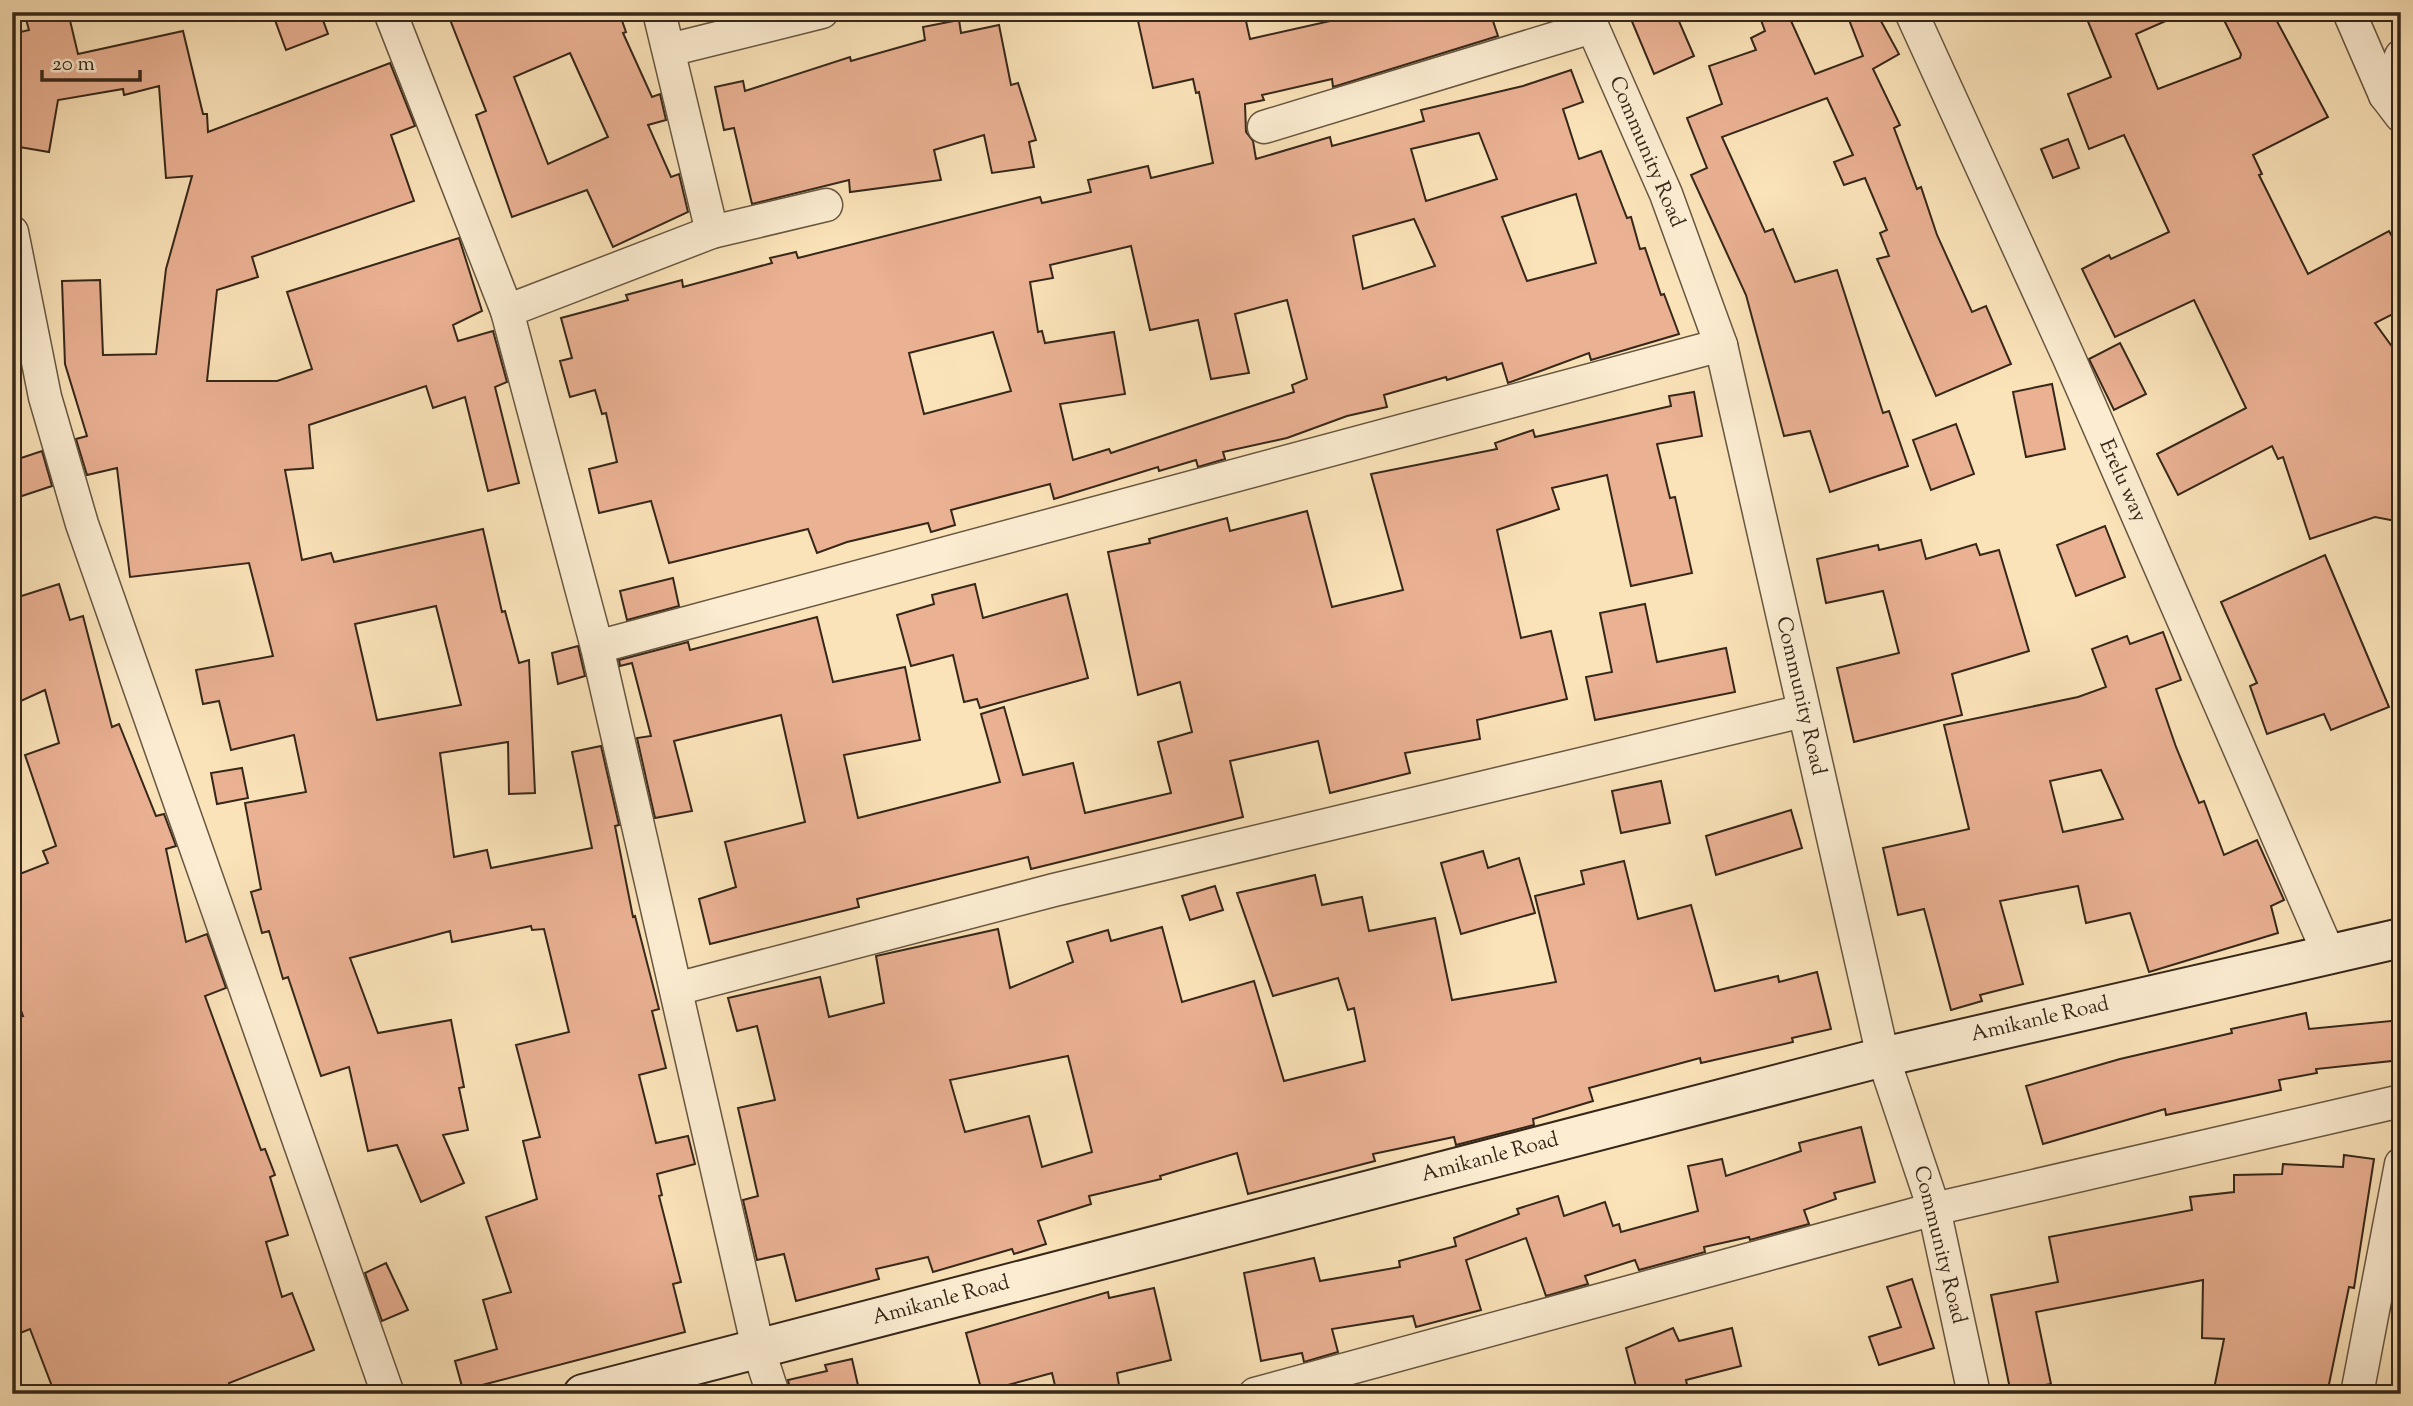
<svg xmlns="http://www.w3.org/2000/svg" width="2413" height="1406" font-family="'Sorts Mill Goudy',serif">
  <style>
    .building { fill: #eab193; stroke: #362719; stroke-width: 2; fill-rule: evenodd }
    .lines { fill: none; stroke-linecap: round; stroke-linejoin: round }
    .street-casing { stroke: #675641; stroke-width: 35 }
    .secondary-casing { stroke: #362719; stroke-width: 42 }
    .street { stroke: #fcedd2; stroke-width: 32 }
    .secondary { stroke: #fcedd2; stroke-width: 38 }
    .labels { text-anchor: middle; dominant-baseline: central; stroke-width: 6; stroke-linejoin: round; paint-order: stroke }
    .street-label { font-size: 21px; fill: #362719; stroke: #fcedd2 }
  </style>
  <rect width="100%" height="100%" fill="#fbe3b9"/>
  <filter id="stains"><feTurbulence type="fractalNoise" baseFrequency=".00286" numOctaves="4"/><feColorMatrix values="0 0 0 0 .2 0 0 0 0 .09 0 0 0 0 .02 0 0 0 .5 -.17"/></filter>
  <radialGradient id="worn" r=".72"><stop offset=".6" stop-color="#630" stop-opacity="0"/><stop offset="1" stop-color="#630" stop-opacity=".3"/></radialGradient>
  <g class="building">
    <path d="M24,12H68L78,54L183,31L203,114H207L208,132L390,63L415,126L391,135L414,201L252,257L258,277L217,290L207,381H277L312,369L287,292L459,238L482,311L453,325L458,341L493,331L507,382L495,387L519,483L488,491L465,397L433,408L426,386L309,425L313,468L285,470L302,560L331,553L334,562L483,529L502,612L505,611L519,663L529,660L535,793L509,794L508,742L440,753L454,857L487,850L491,868L592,848L572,752L601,746L619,825L615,826L633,917L635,916L659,1009L652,1011L666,1068L639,1075L656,1143L688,1136L695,1164L657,1174L662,1195L659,1196L681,1282L673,1284L685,1332L463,1390L455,1361L497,1349L483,1300L511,1292L486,1217L537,1199L523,1141L540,1137L516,1045L569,1032L544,929L532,930L531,926L452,942L450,931L350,958L378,1033L451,1020L464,1087L459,1088L468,1130L443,1135L464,1183L421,1202L397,1145L368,1151L349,1067L321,1076L288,977L283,979L269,931L262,933L251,892L261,889L245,803L306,792L294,735L231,750L219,701L203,704L196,670L273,656L249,563L130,577L117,468L87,475L76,439L87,436L65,364L62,281L100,280L103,355L156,354L166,269L192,176L166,178L159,86L124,95L123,89L58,100L49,152L19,147L21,134L12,80V34L29,30ZM436,606L461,705L377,720L355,624Z"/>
    <path d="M272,12H320L328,34L286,50Z"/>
    <path d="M447,12H619L626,32L623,33L652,97L660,94L666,120L648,125L671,177L679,174L688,212L613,247L587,190L512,217L476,115L486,111ZM570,53L608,137L548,164L514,77Z"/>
    <path d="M1136,12H1244L1250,39L1348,17L1347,12H1490L1498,36L1333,87L1332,79L1262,95L1264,100L1245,104L1246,132L1253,141L1256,159L1330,137L1332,146L1424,121L1421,110L1523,86L1571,70L1583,102L1563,109L1579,159L1601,151L1627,218L1631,217L1640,249L1645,248L1661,295L1664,294L1679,334L1591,360L1589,353L1508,383L1502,363L1447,380L1446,377L1384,395L1387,407L1347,416L1287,438L1223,452L1225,459L1198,467L1196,460L1159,471L1158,467L1054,499L1050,484L951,510L955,525L931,532L928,523L847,542L817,553L808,529L669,563L651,501L599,513L589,469L617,462L606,413L602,414L595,390L570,397L560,361L572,358L561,318L628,300L626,295L682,280L683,287L772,263L770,258L796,252L798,258L1040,197L1042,203L1091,192L1088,180L1148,166L1151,178L1213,163L1199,92L1196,93L1193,79L1153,88ZM1479,133L1497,179L1426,201L1411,149ZM1576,194L1596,263L1527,281L1502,217ZM1414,219L1435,266L1363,289L1353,236ZM1131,246L1150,330L1198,320L1211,379L1249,373L1235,314L1287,300L1307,379L1292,385L1294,392L1111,453L1109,449L1073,460L1060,404L1125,394L1114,332L1045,343L1042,331L1038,332L1030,282L1053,278L1050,265ZM993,332L1011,391L924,414L909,353Z"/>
    <path d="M1628,12H1675L1694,56L1654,74Z"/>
    <path d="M1758,12H1787L1815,74L1863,56L1846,12H1876L1899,54L1873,69L1900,125L1894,128L1917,189L1921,187L1937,235L1972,312L1986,306L2011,364L1936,396L1877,259L1889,256L1880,233L1887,230L1865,178L1844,185L1834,162L1853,155L1827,98L1722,137L1765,232L1773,229L1795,282L1837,270L1883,413L1889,411L1908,466L1830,492L1810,431L1784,436L1746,295L1691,175L1707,168L1687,118L1722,104L1709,66L1756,50L1751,38L1765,31Z"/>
    <path d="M2084,12H2186L2136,34L2158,89L2240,58L2241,54L2220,12H2272L2328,117L2253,155L2262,174L2259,175L2308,274L2389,231L2401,252V310L2375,323L2401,359V522L2375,517L2310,539L2283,457L2278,459L2272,446L2178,495L2157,454L2246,408L2194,300L2115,337L2082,269L2109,255L2111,259L2169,232L2124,135L2089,149L2068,94L2111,77Z"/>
    <path d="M959,20L961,33L999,25L1011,85L1018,83L1036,140L1029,142L1034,167L992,173L984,135L934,150L941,180L850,192L849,180L752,204L734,128L724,130L715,87L743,81L745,91L850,57L851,61L925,40L923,27Z"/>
    <path d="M2068,139L2079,168L2053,178L2041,149Z"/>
    <path d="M2120,343L2146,394L2114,410L2089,359Z"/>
    <path d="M2052,384L2065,449L2026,457L2013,392Z"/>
    <path d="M1694,392L1702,436L1657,444L1670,498L1675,497L1692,573L1631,586L1607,475L1552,488L1559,509L1497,530L1521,638L1551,631L1567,699L1477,720L1480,739L1405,753L1410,773L1330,793L1318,741L1230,761L1243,817L1031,869L1028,857L857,899L859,907L710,944L699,899L736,887L725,842L805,822L781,715L674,741L692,811L655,818L637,738L651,736L632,663L620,666L619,660L688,642L690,650L817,617L833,682L905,667L920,740L844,755L858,818L1000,782L981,714L1004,707L1023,775L1073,763L1085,813L1171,793L1158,742L1192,732L1180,682L1138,695L1108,552L1150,543L1149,539L1227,518L1230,531L1307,511L1332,607L1403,590L1371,474L1497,449L1495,443L1533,430L1535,437L1671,406L1669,396Z"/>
    <path d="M1956,424L1974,474L1931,490L1913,440Z"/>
    <path d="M42,451L52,486L19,497L12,479V461Z"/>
    <path d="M2105,526L2125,577L2076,596L2057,545Z"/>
    <path d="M1921,540L1926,559L1976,544L1980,555L1999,550L2029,651L1952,674L1962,715L1854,742L1837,668L1899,653L1883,591L1826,603L1817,559L1878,545L1879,550Z"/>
    <path d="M2325,555L2389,707L2331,730L2324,714L2267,734L2250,686L2257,683L2221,602Z"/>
    <path d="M673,578L679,606L627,620L620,591Z"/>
    <path d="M59,584L70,620L83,616L112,727L119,724L156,816L164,814L176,846L166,849L186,942L207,934L226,988L205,996L261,1150L265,1149L275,1175L270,1177L288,1235L266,1242L282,1297L292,1293L314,1350L229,1383L233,1394H55L30,1329L18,1334L12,1318V1017L23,1016L12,985V877L48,863L43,851L56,846L25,755L59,743L45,690L12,705V599Z"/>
    <path d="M975,584L983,618L1067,594L1088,678L980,708L977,699L964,702L953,655L911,666L897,615L934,604L932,595Z"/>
    <path d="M1645,604L1657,662L1726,648L1735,692L1595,720L1586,677L1612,672L1600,613Z"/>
    <path d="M2163,632L2181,680L2156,689L2176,747L2199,803L2204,801L2224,855L2257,840L2284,900L2271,906L2278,933L2149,972L2130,913L2086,923L2078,886L2000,901L2023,984L1980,995L1982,1001L1951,1010L1924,909L1898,915L1883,848L1969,829L1944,725L2078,697L2106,687L2092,649L2127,636L2130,644ZM2101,770L2123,819L2063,832L2050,781Z"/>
    <path d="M578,646L585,676L558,684L552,653Z"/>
    <path d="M242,768L248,798L217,804L211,773Z"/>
    <path d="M1661,781L1670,823L1621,833L1612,791Z"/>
    <path d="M1791,810L1802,848L1716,875L1706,836Z"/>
    <path d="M1483,851L1488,868L1519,858L1535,913L1461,934L1441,863Z"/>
    <path d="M1624,861L1638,919L1691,905L1715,991L1778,976L1779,982L1817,972L1831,1029L1792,1038L1793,1042L1701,1063L1700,1058L1589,1088L1593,1101L1533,1119L1534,1125L1456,1145L1454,1137L1373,1154L1375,1161L1248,1194L1237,1153L1160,1176L1161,1179L1089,1196L1091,1204L1038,1221L1046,1244L1014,1254L1012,1249L933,1272L928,1257L876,1269L879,1279L796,1301L784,1254L757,1260L743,1200L758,1196L738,1108L775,1100L757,1026L737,1031L728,998L820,977L829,1017L884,1003L876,956L998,929L1010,988L1073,962L1067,942L1108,930L1111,941L1162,927L1182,1002L1254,981L1284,1081L1365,1061L1354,1008L1348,1010L1338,978L1273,996L1237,893L1315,875L1322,905L1362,897L1369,931L1435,918L1452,1000L1556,982L1535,896L1584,884L1581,871ZM1068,1056L1092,1152L1042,1167L1029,1116L965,1132L950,1080Z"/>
    <path d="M1215,886L1223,910L1190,920L1182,896Z"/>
    <path d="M2306,1013L2309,1029L2401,1020V1060L2316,1069L2317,1073L2279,1080L2281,1090L2166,1115L2165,1109L2043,1144L2026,1086L2120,1059L2232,1033L2231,1029Z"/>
    <path d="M1861,1127L1875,1182L1834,1193L1836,1199L1804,1210L1809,1224L1750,1240L1749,1237L1704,1247L1705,1252L1639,1270L1635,1260L1585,1276L1588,1284L1546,1296L1526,1238L1466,1260L1481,1310L1416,1327L1413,1316L1332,1329L1338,1352L1304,1362L1302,1353L1261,1361L1244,1273L1314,1258L1320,1281L1400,1267L1399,1261L1456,1246L1454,1238L1519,1214L1517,1209L1558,1196L1564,1216L1605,1202L1613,1226L1619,1224L1621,1232L1698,1211L1688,1166L1722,1159L1726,1176L1801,1151L1799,1143Z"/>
    <path d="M2344,1155L2374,1159L2354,1288L2349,1287L2327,1394H2213L2224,1339L2202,1338L2203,1280L2036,1312L2051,1384L2045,1385L2047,1394H2011L1991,1295L2058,1282L2049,1237L2192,1210L2190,1197L2234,1192V1175L2282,1174L2283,1164L2343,1167Z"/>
    <path d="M386,1263L408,1310L382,1321L365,1273Z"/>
    <path d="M1912,1279L1934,1348L1879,1365L1869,1337L1901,1327L1887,1287Z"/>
    <path d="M1154,1288L1171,1360L1117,1373L1119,1385L1079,1394H1057L1052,1373L982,1392L966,1333L1108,1292L1109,1298Z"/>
    <path d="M1673,1328L1679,1341L1732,1328L1741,1366L1686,1380L1689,1394H1638L1626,1348Z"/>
    <path d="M852,1359L860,1394H791L788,1380L827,1371L825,1365Z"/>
  </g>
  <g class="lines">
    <g class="street-casing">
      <g id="street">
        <path d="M390,12L507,311L597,647L758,1348L773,1394"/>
        <path d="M659,12L712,232"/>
        <path d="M1586,12L1666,194L1721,345L1883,1057L1934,1209L1974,1394"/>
        <path d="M1911,12L2069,358L2328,952"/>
        <path d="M2349,12L2385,95L2401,116"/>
        <path d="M669,50L822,12"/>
        <path d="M2385,95L2401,56"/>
        <path d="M1264,127L1592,27"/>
        <path d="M12,232L45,397L82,524L388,1394"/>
        <path d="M507,311L712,232L826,205"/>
        <path d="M597,647L1721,345"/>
        <path d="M676,989L1054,890L1803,711"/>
        <path d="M1255,1394L1934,1209L2401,1101"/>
        <path d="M2357,1394L2401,1164"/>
      </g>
    </g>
    <g class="secondary-casing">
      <path id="secondary" d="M583,1394L1883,1057L2401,938"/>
    </g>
    <use href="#street" class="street"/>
    <use href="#secondary" class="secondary"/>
  </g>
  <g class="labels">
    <g class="street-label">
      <text transform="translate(1646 152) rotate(67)">Community Road</text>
      <text transform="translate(2122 481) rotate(66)">Erelu way</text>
      <text transform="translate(1800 696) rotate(77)">Community Road</text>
      <text transform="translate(2040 1020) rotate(-13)">Amikanle Road</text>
      <text transform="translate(1490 1158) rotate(-15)">Amikanle Road</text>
      <text transform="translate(1939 1245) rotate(76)">Community Road</text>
      <text transform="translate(941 1301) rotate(-15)">Amikanle Road</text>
    </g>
  </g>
  <rect width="2413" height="1406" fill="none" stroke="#fbe3b9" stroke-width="42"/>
  <rect x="14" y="14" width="2385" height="1378" fill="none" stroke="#362719" stroke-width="3.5"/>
  <rect x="21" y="21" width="2371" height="1364" fill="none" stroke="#362719" stroke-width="2"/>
  <path d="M42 70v10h98v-10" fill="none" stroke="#362719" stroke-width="3.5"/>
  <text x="52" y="70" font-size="21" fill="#362719" stroke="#fcedd2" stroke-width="5" paint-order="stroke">20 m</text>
  <rect width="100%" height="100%" filter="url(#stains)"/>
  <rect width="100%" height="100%" fill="url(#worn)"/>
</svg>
